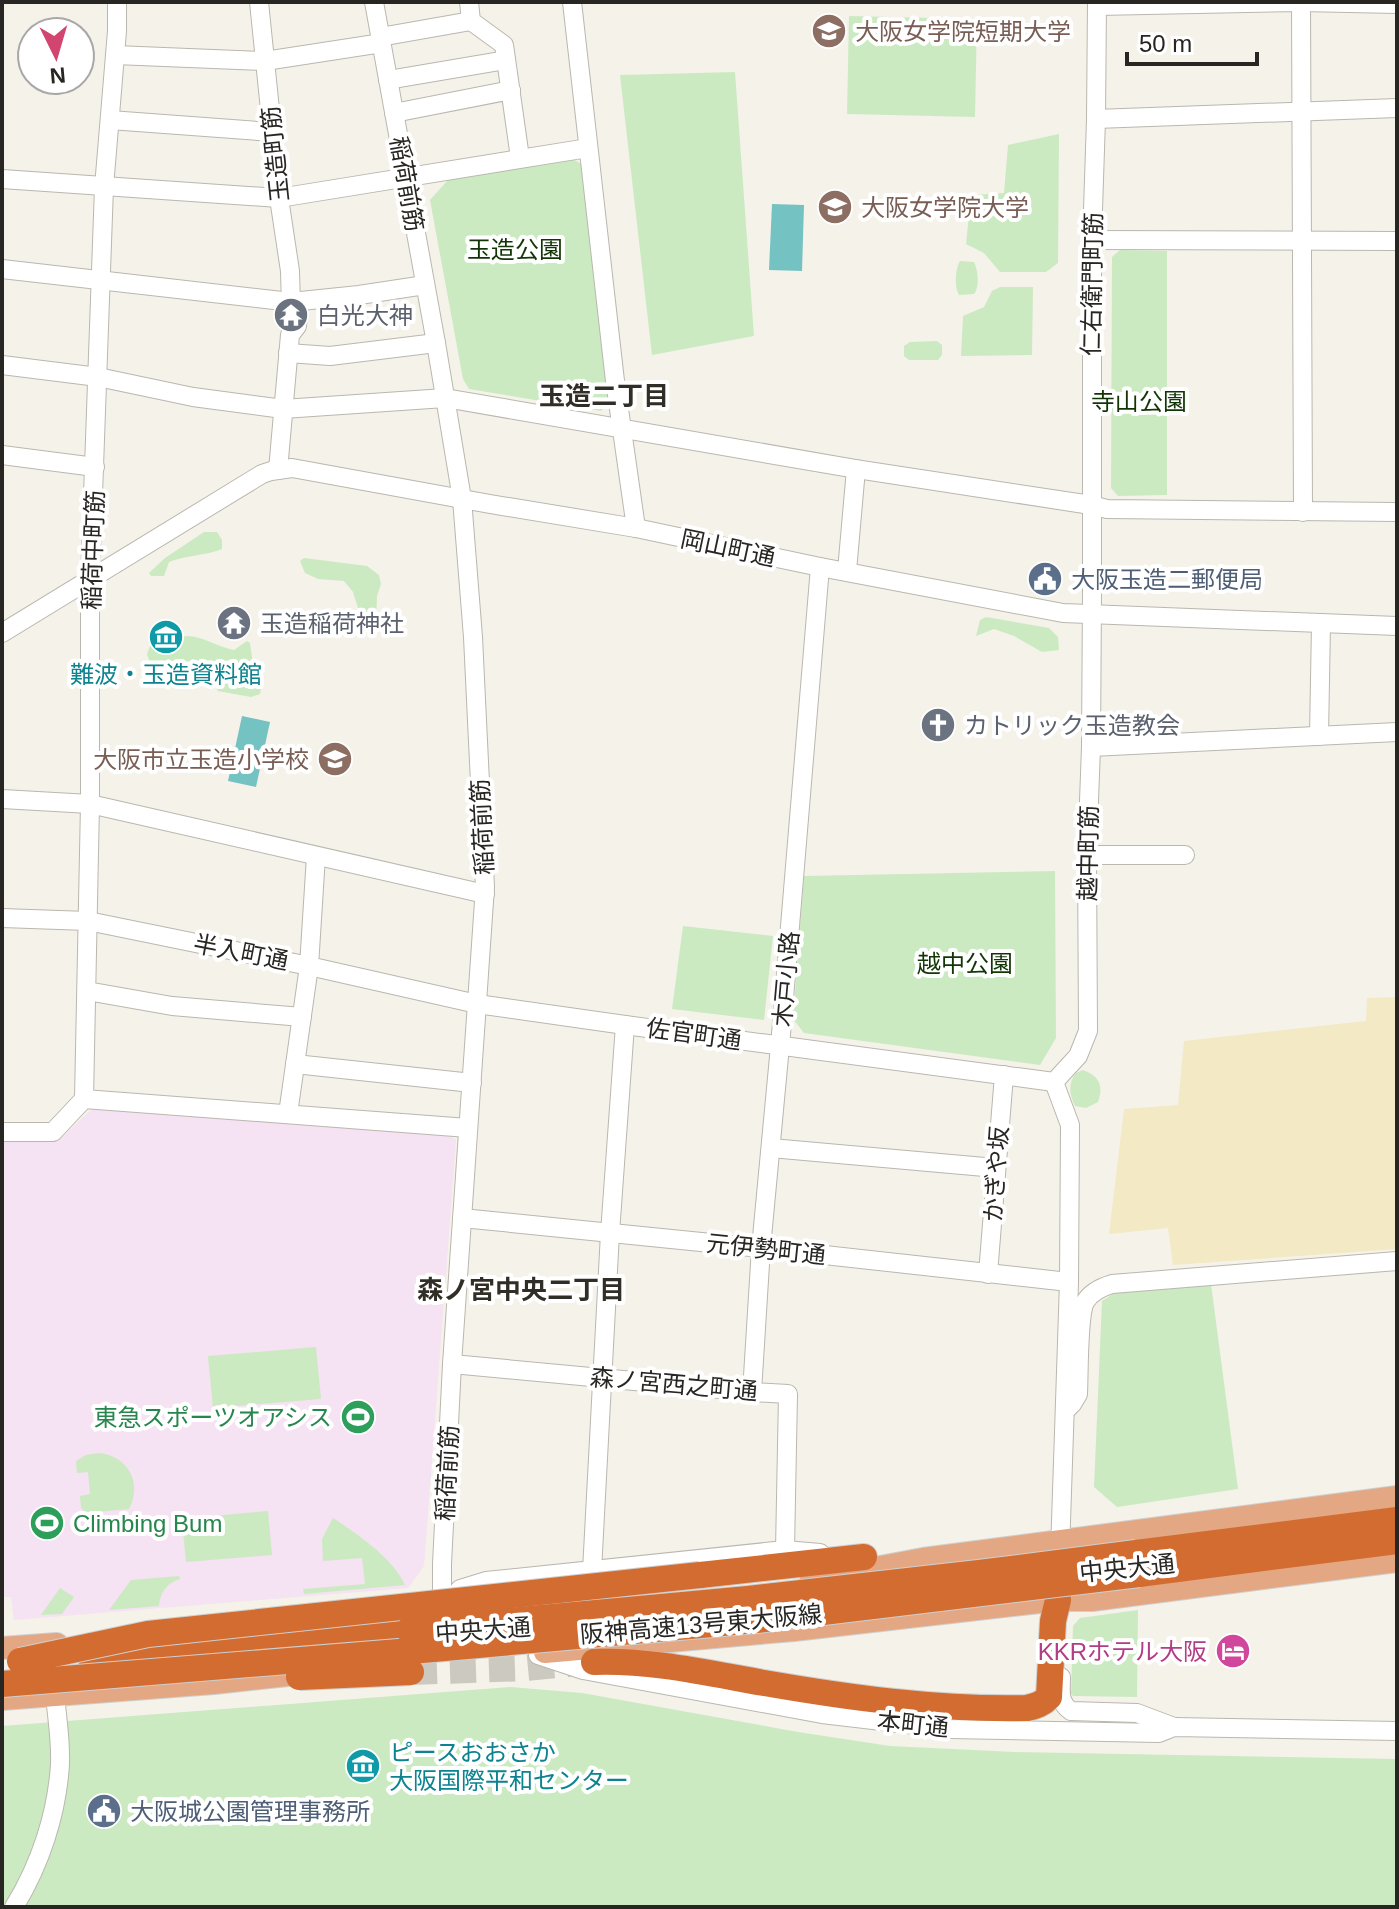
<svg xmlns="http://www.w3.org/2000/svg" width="1399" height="1909" font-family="Arial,'Noto Sans JP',sans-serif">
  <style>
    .commercial { fill: #f5e2f2 }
    .green { fill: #cbeac2 }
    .sand { fill: #f3e9c4 }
    .water { fill: #75c2c2 }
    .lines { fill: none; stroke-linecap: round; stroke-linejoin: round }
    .highway-tunnel { stroke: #ccc9c1; stroke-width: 26; stroke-dasharray: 26 13; stroke-linecap: butt }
    .minor-casing { stroke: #bab7ae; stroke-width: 20 }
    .major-casing { stroke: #cfcfcf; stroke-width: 24 }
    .highway-casing { stroke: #cfcfcf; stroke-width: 28 }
    .minor { stroke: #fff; stroke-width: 18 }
    .major { stroke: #e4a783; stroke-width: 22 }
    .highway { stroke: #d26c30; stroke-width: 26 }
    .highway-bridge-casing { stroke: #cfcfcf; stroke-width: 28; stroke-linecap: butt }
    .highway-bridge { stroke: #d26c30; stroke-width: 26 }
    .labels { text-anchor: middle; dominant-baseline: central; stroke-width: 8; stroke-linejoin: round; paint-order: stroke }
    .education-label { font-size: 24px; fill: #785e54; stroke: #fff; text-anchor: start }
    .street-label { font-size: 24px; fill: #272623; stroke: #fff }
    .park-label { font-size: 24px; fill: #113504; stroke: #fff }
    .worship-label { font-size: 24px; fill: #5b616d; stroke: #fff; text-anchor: start }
    .service-label { font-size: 24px; fill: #4e5e75; stroke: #fff; text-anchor: start }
    .culture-label { font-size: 24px; fill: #0d838f; stroke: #fff }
    .leisure-label { font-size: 24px; fill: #27864d; stroke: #fff; text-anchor: end }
    .hotel-label { font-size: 24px; fill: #b23c85; stroke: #fff; text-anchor: end }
    .neighbourhood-label { font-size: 26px; font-weight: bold; fill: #312e27; stroke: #fff }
  </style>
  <rect width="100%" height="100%" fill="#f5f2e9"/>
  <path class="commercial" d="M94,1107L447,1134L456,1140L424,1566L408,1588L14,1620L11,1597H2V1142L58,1141Z"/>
  <g class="green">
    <path d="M849,16L977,19L975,117L847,114Z"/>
    <path d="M735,72L754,336L652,355L620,75Z"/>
    <path d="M1059,134L1058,263L1046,272H1000L984,253L966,244L971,195L1004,193L1008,145Z"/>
    <path d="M572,158L581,164L608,404L601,411L469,389L463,379L430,200L448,180Z"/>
    <path d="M1120,250L1167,251V495L1118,496L1111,488L1112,257Z"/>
    <path d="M960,261L974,262C978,270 980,287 974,294L959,295C954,287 955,269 960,261Z"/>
    <path d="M1000,287H1033L1032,355L961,356L963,316L984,307L992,291Z"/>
    <path d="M937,341L942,345V355L938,360H909L904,356V346L910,342Z"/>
    <path d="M204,532H217L222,540V549C205,556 186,555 169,562L164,576H151L149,573L165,558Z"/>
    <path d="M304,558L367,566L379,575L381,584L377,596L376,623L371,627L362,621L353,592L344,581L318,579L305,573L300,561Z"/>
    <path d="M986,617L1049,628L1058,637L1059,650L1042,652L1014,636L994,629L976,636L980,620Z"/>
    <path d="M186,636C204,636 217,647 234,650L247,641L250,643L254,672L262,683L260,694L251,697L218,691L203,663L185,661L175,676C158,673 152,670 147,654L150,646L157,644L167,643Z"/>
    <path d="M1055,871L1056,1038L1040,1065L804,1033L793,1019L804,876Z"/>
    <path d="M683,926L773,936L764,1020L672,1009Z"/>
    <path d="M1083,1070C1099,1076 1104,1086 1098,1102L1086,1108L1075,1106C1069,1094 1068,1083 1076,1073Z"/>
    <path d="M1211,1284L1238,1489L1117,1507L1094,1487L1102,1301L1116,1292Z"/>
    <path d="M316,1347L321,1399L213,1408L208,1356Z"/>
    <path d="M99,1453C128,1456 143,1483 129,1509L86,1513L81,1508L80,1496L90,1494L88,1472L77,1473L76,1461L86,1455Z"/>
    <path d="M268,1511L272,1555L186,1562L182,1519Z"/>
    <path d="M333,1518C357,1534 394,1559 405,1585L304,1594L303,1589L365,1584L362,1558L323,1561L322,1539Z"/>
    <path d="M179,1576L180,1579C167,1583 160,1592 159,1606L109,1610L131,1580Z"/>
    <path d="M60,1588L74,1597L62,1614L41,1615Z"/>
    <path d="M1138,1610L1137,1697L1073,1696L1071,1694L1073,1626L1080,1618Z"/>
    <path d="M511,1687L582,1693L798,1732L890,1746L1015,1752L1397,1759V1907H2V1726Z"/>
  </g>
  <path class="sand" d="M1397,997V1249L1173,1265L1168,1228L1109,1234L1124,1109L1178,1105L1184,1041L1366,1021L1367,998Z"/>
  <g class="water">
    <path d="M772,204L804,205L802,271L769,270Z"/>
    <path d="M242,716L270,722L256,787L228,781Z"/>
  </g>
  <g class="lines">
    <path class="highway-tunnel" d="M411,1672L526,1668L578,1663"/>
    <g class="minor-casing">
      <g id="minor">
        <path d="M259,2L279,198L290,271L291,306"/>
        <path d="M374,2L436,343L462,499L473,637L485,887L452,1364L442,1564V1613"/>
        <path d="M469,2L471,21L504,45L520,158"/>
        <path d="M572,2L615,381L636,528"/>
        <path d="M1301,2L1303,512"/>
        <path d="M1097,6L1301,2L1397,4"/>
        <path d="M380,37L471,21"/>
        <path d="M115,55L265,61L382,43"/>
        <path d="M388,80L506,60"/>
        <path d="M394,113L511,90"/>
        <path d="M1096,119L1397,108"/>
        <path d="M110,120L272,132"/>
        <path d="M2,179L279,198L588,148"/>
        <path d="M1092,240L1397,241"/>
        <path d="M2,269L291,302L359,295L425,285"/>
        <path d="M288,353L330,356L436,343"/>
        <path d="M2,365L98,377L193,397L283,409L445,398L856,469L1091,505L1107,509L1397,512"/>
        <path d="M2,455L95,467"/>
        <path d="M278,470L290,335L297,326L298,314L291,306"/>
        <path d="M847,571L856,469"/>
        <path d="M2,633L262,474L271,471L292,468L490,504L636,528L820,567L1063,613L1397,626"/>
        <path d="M1319,736L1321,624"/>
        <path d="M1091,747L1397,732"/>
        <path d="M2,799L90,804L485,894"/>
        <path d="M1087,855H1185"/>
        <path d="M2,918L88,921L309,966L477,1004L625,1025L1054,1082"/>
        <path d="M87,991L172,1006L302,1017"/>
        <path d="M295,1064L472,1083"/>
        <path d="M1054,1082L1078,1056L1088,1031L1087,855L1091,747L1092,592V240L1096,119L1097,2"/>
        <path d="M1054,1082L1070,1125L1069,1282L1060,1552"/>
        <path d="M84,1099L90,804V579L104,187L117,31V2"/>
        <path d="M84,1099L468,1128"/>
        <path d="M288,1114L309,966L316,856"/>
        <path d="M2,1132H53L84,1099"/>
        <path d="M771,1148L996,1168"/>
        <path d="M462,1218L761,1248L1069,1282"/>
        <path d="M988,1274L1004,1075"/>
        <path d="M452,1364L752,1392L788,1394L785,1550"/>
        <path d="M752,1392L761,1248L780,1046L820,567"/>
        <path d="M1065,1411L1072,1404L1078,1394C1079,1375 1078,1316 1085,1302C1091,1292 1102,1287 1112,1284L1397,1261"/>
        <path d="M592,1571L610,1233L625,1025"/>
        <path d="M449,1604L460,1589L486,1581L785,1550L820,1553"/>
        <path d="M538,1655L583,1670L822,1714L950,1729L1159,1733L1174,1727L1397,1731"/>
        <path d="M1061,1677C1061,1691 1058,1702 1071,1711L1137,1713L1174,1727"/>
        <path d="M14,1907C40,1865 57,1814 60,1764C61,1741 57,1718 55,1695"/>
      </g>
    </g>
    <g class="major-casing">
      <g id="major">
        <path d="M811,1580L923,1559L1397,1497"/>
        <path d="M2,1648L57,1644"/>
        <path d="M545,1652L794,1630L1058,1600H1092L1397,1561"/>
        <path d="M2,1699L214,1683L316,1672"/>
      </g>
    </g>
    <g class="highway-casing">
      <g id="highway">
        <path d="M1136,1553L1397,1520"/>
        <path d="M1139,1574L1397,1541"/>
        <path d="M700,1575L864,1557"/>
        <path d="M89,1655L409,1630"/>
        <path d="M594,1662C651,1660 707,1673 764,1683C850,1698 939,1710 1027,1708C1036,1706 1042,1704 1049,1697L1053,1621L1058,1600"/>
      </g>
    </g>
    <use href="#minor" class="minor"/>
    <use href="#major" class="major"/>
    <use href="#highway" class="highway"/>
    <g class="highway-bridge-casing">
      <g id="highway-bridge">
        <path d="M409,1630L748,1599L979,1573L1136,1553"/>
        <path d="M20,1661L148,1634L700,1575"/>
        <path d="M299,1677L411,1672"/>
        <path d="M2,1684L411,1651L757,1620L1139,1574"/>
      </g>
    </g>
    <use href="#highway-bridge" class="highway-bridge"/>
  </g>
  <defs>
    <g id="university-disc" transform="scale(1.8)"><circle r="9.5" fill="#8d6e63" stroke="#fff"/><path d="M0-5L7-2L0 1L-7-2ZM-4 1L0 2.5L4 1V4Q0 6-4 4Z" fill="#fff"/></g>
    <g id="temple-disc" transform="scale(1.8)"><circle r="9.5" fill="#6b7280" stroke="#fff"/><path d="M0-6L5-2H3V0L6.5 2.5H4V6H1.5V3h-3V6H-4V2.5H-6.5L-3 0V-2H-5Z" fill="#fff"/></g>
    <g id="civic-disc" transform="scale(1.8)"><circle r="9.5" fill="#5c6f8a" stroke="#fff"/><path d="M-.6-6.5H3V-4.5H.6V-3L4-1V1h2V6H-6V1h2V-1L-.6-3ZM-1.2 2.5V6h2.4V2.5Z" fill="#fff"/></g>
    <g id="museum-disc" transform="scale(1.8)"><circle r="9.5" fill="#0f9aa8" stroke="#fff"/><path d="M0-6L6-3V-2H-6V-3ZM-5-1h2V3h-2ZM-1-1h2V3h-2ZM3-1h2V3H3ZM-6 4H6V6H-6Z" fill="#fff"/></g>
    <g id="church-disc" transform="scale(1.8)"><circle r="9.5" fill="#6b7280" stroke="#fff"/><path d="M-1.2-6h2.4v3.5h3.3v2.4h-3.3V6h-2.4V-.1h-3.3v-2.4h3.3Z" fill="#fff"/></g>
    <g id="school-disc" transform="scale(1.8)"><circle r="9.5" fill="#8d6e63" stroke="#fff"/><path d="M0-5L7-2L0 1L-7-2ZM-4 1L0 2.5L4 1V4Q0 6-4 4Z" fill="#fff"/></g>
    <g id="stadium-disc" transform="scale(1.8)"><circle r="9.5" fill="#2e9e5b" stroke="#fff"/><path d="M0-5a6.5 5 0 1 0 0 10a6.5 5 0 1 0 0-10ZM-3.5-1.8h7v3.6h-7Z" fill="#fff"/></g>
    <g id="hotel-disc" transform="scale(1.8)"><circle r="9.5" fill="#d1479c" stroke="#fff"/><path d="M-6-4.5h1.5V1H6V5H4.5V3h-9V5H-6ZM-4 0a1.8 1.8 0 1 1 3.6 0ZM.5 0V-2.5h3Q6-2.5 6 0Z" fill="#fff"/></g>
  </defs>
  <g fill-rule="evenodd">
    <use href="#university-disc" x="829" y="31"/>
    <use href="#university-disc" x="835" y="207"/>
    <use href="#temple-disc" x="291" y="315"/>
    <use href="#civic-disc" x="1045" y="579"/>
    <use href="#temple-disc" x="234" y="623"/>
    <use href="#museum-disc" x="166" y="637"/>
    <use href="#church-disc" x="938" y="725"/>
    <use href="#school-disc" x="335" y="759"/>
    <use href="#stadium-disc" x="358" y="1417"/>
    <use href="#stadium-disc" x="47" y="1523"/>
    <use href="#hotel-disc" x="1233" y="1651"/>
    <use href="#museum-disc" x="363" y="1766"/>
    <use href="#civic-disc" x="104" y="1811"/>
  </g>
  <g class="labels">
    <g class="education-label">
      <text x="855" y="31">大阪女学院短期大学</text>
      <text x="861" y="207">大阪女学院大学</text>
      <text x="309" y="759" text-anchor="end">大阪市立玉造小学校</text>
    </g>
    <g class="street-label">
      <text transform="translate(275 154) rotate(-96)">玉造町筋</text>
      <text transform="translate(407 184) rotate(80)">稲荷前筋</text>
      <text transform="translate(1092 284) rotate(-89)">仁右衛門町筋</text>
      <text transform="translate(728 548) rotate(12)">岡山町通</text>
      <text transform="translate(93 550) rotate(-88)">稲荷中町筋</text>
      <text transform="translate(482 827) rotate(-93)">稲荷前筋</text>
      <text transform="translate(1088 853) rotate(-89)">越中町筋</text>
      <text transform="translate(241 952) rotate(11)">半入町通</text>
      <text transform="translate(786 979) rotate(-85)">木戸小路</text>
      <text transform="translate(694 1034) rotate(8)">佐官町通</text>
      <text transform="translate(996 1174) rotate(-86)">かぎや坂</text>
      <text transform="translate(766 1249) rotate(6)">元伊勢町通</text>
      <text transform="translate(674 1384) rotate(5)">森ノ宮西之町通</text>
      <text transform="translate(447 1473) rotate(-87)">稲荷前筋</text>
      <text transform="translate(1127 1568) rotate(-6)">中央大通</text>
      <text transform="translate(701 1624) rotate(-5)">阪神高速13号東大阪線</text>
      <text transform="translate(483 1630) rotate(-4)">中央大通</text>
      <text transform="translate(913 1724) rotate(6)">本町通</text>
    </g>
    <g class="park-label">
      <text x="515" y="249">玉造公園</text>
      <text x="1139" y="401">寺山公園</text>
      <text x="965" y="963">越中公園</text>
    </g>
    <g class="worship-label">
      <text x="317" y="315">白光大神</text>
      <text x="260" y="623">玉造稲荷神社</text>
      <text x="964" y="725">カトリック玉造教会</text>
    </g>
    <g class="service-label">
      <text x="1071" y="579">大阪玉造二郵便局</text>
      <text x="130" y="1811">大阪城公園管理事務所</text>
    </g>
    <g class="culture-label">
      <text x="166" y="674">難波・玉造資料館</text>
      <text x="389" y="1752" text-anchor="start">ピースおおさか<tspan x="389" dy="28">大阪国際平和センター</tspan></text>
    </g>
    <g class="leisure-label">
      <text x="332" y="1417">東急スポーツオアシス</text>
      <text x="73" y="1523" text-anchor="start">Climbing Bum</text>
    </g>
    <g class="hotel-label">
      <text x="1207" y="1651">KKRホテル大阪</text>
    </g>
    <g class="neighbourhood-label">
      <text x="604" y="396">玉造二丁目</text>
      <text x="521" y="1290">森ノ宮中央二丁目</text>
    </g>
  </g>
  <rect width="1399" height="1909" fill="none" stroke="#272623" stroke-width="8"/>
  <g transform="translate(56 56) rotate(175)"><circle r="38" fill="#ffffff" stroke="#a9a8a7" stroke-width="2"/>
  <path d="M0-6L14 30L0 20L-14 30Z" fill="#d24570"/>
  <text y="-12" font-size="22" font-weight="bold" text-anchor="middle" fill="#272623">N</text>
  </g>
  <path d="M1127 52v12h130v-12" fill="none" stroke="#272623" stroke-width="4"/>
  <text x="1139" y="52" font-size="24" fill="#272623" stroke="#ffffff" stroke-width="6" paint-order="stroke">50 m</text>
</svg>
